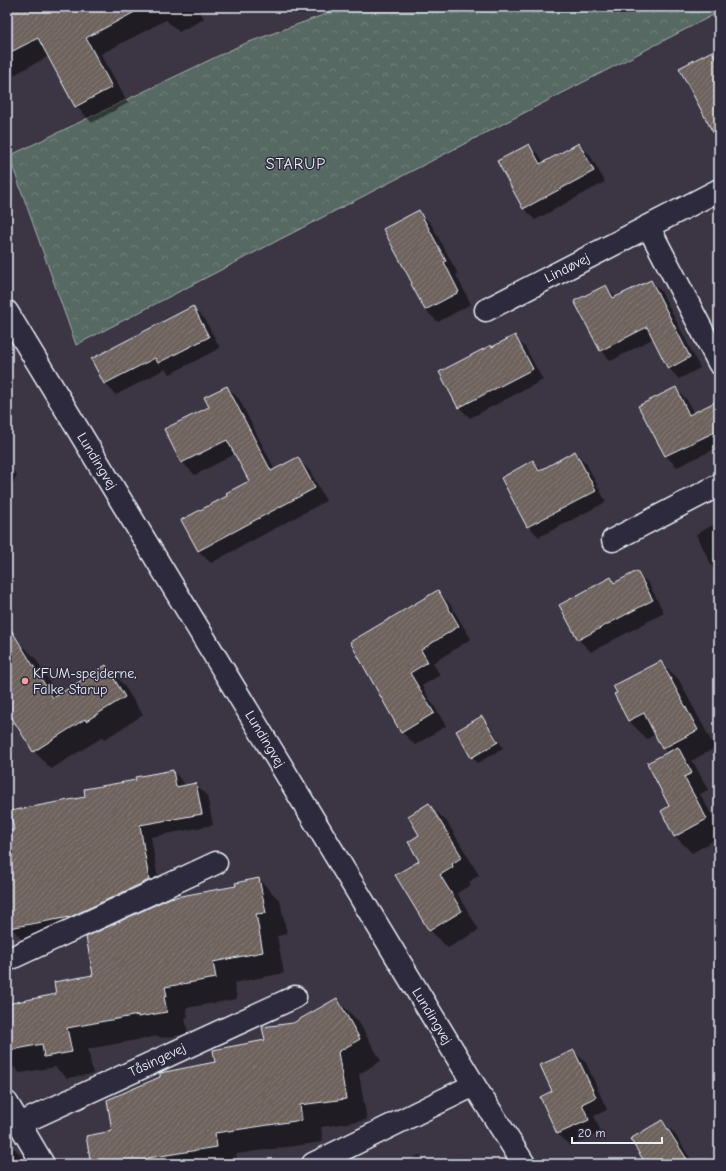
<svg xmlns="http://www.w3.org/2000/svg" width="726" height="1171" font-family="'Comic Neue',sans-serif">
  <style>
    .forest { fill: url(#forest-crowns); stroke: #a0aeae }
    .shadow { fill: #0007 }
    .building { fill: url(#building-hatch); stroke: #e8f1f8 }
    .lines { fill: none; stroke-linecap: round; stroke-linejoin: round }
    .minor-casing { stroke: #e8f1f8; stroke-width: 25 }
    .tertiary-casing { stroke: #e8f1f8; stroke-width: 25 }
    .minor { stroke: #2f2a3d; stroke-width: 22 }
    .tertiary { stroke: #2f2a3d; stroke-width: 22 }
    .poi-dot { fill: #ff9aa2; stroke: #2f2a3d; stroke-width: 1.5 }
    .labels { text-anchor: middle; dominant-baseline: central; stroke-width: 3; stroke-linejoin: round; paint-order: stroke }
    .street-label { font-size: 14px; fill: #e8f1f8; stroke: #2f2a3d }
    .poi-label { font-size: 14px; fill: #e8f1f8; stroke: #2f2a3d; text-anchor: start }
    .quarter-label { font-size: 16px; letter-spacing: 1px; fill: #e8f1f8; stroke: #2f2a3d }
  </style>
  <defs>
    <pattern id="forest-crowns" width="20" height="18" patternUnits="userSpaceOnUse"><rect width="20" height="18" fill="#576a63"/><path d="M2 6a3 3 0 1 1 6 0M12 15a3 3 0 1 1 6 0" fill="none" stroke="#6f807a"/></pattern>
    <pattern id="building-hatch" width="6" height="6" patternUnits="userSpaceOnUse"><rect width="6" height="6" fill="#6e625d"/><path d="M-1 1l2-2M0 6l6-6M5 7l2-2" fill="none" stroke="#837975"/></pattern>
  </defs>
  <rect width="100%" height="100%" fill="#3c3543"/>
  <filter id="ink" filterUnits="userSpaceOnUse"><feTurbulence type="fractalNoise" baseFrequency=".025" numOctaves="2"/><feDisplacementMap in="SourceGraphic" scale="8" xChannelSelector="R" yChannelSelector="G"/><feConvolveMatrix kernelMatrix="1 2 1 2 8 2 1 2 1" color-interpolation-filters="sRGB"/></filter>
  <g filter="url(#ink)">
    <path class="forest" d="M345,7H719V12L76,345L9,156L241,45Z"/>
    <g class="shadow">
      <path d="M7,7H198L204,19L179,32L166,20L101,54L128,103L92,123L76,106L49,56L8,78L7,76Z"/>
      <path d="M711,52L719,60V127Z"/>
      <path d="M579,144L590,155L605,182L535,220L524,209L498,161L529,145L540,156L544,163Z"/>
      <path d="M419,211L431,224L458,274L456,275L471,304L438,322L425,310Z"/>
      <path d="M651,281L661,291L700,368L679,379L669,368L654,338L611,361L601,350L606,286L616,297Z"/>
      <path d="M192,307L204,318L220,348L170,374L165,369L116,395L105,383Z"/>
      <path d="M514,337L525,347L543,380L470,418L459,407L441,373Z"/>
      <path d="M227,387L239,399L275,470L297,458L310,471L326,501L211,563L198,551L228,496L250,481L235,454L195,475L182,462L210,407Z"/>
      <path d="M675,388L687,400L694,414L719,408V447L677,467L666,456Z"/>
      <path d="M575,452L586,463L606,502L539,537L528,526L533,462L542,470Z"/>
      <path d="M7,465L17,475L7,494Z"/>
      <path d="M719,522V580L696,534Z"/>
      <path d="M637,572L649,584L664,613L591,652L579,640L560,606L611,578L616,583Z"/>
      <path d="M437,591L450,604L471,639L433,663L440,675L422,686L446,726L415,745L402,732L351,642Z"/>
      <path d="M7,634L17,640L35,658L58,696L105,666L123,684L143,715L105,739L103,737L51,769L34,751L7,708Z"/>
      <path d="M661,662L679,680L715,748L691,761L695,765L708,790L700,794L714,819L719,817V852L713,841L692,853L675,836L671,807L668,753L663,748L656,734L647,739L629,721L615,695Z"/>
      <path d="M482,717L488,723L503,748L478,763L472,757Z"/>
      <path d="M173,771L184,783L185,786L196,784L207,796L213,825L151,837L160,892L82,928L22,939L10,927L7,908V832L15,830L87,798L137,781Z"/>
      <path d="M429,804L447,822L479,875L469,882L471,885L457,893L479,930L448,948L430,930L421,861Z"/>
      <path d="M259,879L280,901L287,934L277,936L284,973L234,983L237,999L186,1008L188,1017L185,1018L188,1034L161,1038L158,1036L88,1049L93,1074L67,1078L55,1067L20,1073L7,1061V1005L57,995L94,976L237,887Z"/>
      <path d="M336,999L358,1021L381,1061L359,1074L367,1120L321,1127L323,1142L236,1154L238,1164H92L113,1132L216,1063L266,1041Z"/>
      <path d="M574,1051L586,1063L607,1110L594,1116L601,1132L570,1146L558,1134L553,1092Z"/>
      <path d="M662,1121L674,1133L694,1164H647Z"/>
      <path d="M7,1141L30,1164H7Z"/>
      <path d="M719,1153V1164H703Z"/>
      <path d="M419,1155L428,1164H404Z"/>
    </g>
    <g class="building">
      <path d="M7,7H144L86,38L112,87L75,107L38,38L7,54Z"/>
      <path d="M712,51L719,65V144L679,68Z"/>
      <path d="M579,143L594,171L523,209L497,161L529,144L540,164Z"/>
      <path d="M419,210L446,261L444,262L459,292L425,310L411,284L412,283L383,229Z"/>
      <path d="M651,280L690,357L668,369L647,327L600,351L574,301L606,285L613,298Z"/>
      <path d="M193,306L209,337L158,363L155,358L104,384L91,359Z"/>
      <path d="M515,335L533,369L458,408L439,372L491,345L492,347Z"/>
      <path d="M227,386L271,471L298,457L315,488L198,551L181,520L227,496L226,493L249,481L227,440L181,463L164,429L209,407L204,397Z"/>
      <path d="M676,387L689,415L719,400V430L665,456L638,406Z"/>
      <path d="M575,451L596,491L527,527L501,478L533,460L539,471Z"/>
      <path d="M637,571L653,600L578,640L559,605L611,577L614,583Z"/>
      <path d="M438,590L459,626L421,650L428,662L410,673L434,713L401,733L350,642Z"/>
      <path d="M7,623L53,698L106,665L125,697L86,721L85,719L33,752L7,710Z"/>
      <path d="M661,661L698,730L662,749L644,713L628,721L614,694L617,693L613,686Z"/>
      <path d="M482,716L498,742L471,758L456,731Z"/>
      <path d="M678,747L692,773L684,777L707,819L674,837L661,811L669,806L647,763Z"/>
      <path d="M173,770L176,787L196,783L202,814L140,825L149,880L70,917L9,928L7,914V831L14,830L10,811L85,797L84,789L136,780L135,777Z"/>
      <path d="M429,803L462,857L452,864L453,867L440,875L462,911L429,931L395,875L419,861L408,842L419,835L408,816Z"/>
      <path d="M259,878L266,913L256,914L263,952L213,962L216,978L165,987L167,996L164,997L167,1012L138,1017V1015L67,1028L72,1052L44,1057L42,1044L7,1051V1004L56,994L54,982L93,975L86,937L170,898L236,886L235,883Z"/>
      <path d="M337,998L360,1039L338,1052L346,1099L300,1105L302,1120L215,1133L217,1147L148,1158L149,1164H91L86,1136L112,1131L107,1100L160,1077V1073L215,1062L213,1050L265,1040L262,1027L293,1023Z"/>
      <path d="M574,1050L596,1097L582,1104L589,1120L557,1134L540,1097L552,1091L540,1065Z"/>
      <path d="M662,1120L690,1164H646L630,1139Z"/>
    </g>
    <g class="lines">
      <g class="minor-casing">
        <g id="minor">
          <path d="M648,226L719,363"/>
          <path d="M486,310L719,190"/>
          <path d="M613,540L719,485"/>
          <path d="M7,960L216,863"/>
          <path d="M7,1103L43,1164"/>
          <path d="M19,1124L295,997"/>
          <path d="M313,1164L474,1085"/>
        </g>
      </g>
      <g class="tertiary-casing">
        <path id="tertiary" d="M7,312L474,1085L524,1164"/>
      </g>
      <use href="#minor" class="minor"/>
      <use href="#tertiary" class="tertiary"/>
    </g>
  </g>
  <circle class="poi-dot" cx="25" cy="681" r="4"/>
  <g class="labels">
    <g class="street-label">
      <text transform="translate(567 268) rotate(-27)">Lindøvej</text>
      <text transform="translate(97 461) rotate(59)">Lundingvej</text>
      <text transform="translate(265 739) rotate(59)">Lundingvej</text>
      <text transform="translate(432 1016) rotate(59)">Lundingvej</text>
      <text transform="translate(157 1060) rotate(-25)">Tåsingevej</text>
    </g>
    <g class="poi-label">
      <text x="33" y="673">KFUM-spejderne,<tspan x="33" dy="16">Falke Starup</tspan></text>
    </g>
    <g class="quarter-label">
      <text x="296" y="164">STARUP</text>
    </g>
  </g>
  <rect width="726" height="1171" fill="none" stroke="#2f2a3d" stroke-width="24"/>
  <rect x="12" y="12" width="702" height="1147" fill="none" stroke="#e8f1f8" stroke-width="1.5" filter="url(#ink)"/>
  <path d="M572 1137v6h90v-6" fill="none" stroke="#e8f1f8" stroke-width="2"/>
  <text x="578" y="1137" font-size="12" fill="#e8f1f8" stroke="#2f2a3d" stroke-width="3" paint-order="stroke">20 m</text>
</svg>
